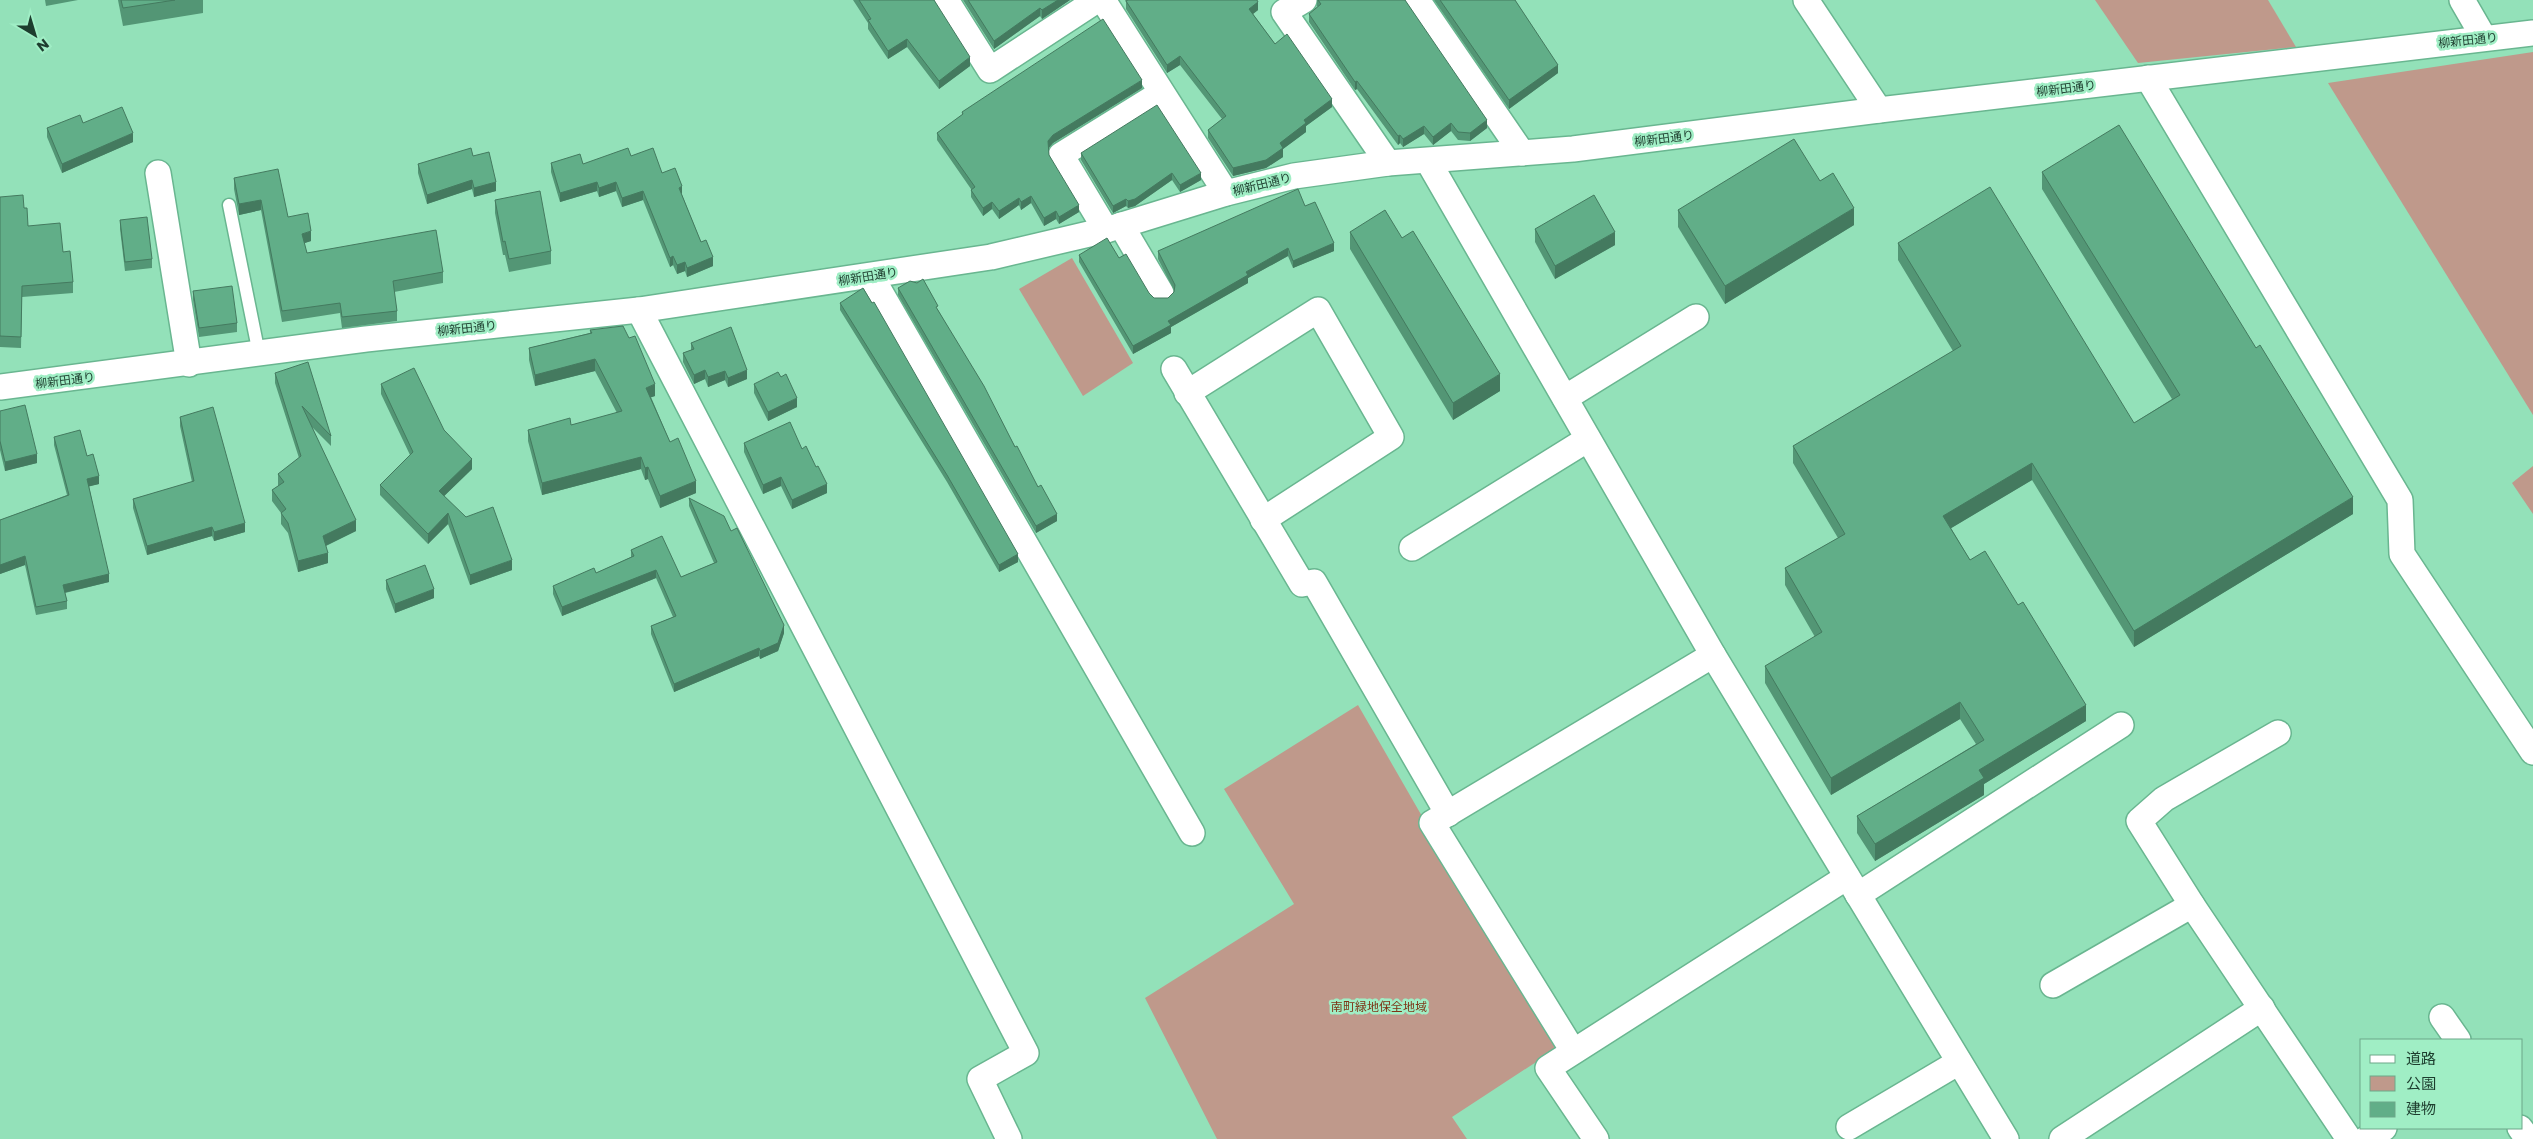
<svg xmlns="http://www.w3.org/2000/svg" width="2533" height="1139" font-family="Poppins,'Noto Sans JP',sans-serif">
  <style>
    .green { fill: #bf998b }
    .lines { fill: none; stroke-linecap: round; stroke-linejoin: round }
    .lane-casing { stroke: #69b690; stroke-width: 15 }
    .street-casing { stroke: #69b690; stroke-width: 28 }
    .lane { stroke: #fff; stroke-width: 12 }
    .street { stroke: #fff; stroke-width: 25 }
    .wall { fill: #539675 }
    .shaded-wall { fill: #447a5f }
    .building { fill: #61ae88; stroke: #447a5f }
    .labels { text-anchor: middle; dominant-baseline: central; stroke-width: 5; stroke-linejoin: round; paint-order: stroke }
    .street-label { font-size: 12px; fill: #1d3d2e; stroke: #a0eec5 }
    .park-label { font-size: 12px; fill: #7d3416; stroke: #a0eec5 }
  </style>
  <rect width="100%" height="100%" fill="#93e1b9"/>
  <g class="green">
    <path d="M2095,0H2268L2296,47L2138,63Z"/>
    <path d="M2533,52V415L2328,83Z"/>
    <path d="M1072,258L1133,363L1083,396L1019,289Z"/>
    <path d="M2533,466V514L2512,483Z"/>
    <path d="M1358,705L1556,1049L1452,1117L1467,1139H1217L1145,998L1294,904L1224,789Z"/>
  </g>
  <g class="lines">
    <g class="lane-casing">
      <path id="lane" d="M229,205L259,354"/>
    </g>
    <g class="street-casing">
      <g id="street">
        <path d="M946,0L990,70L1097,0"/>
        <path d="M1103,0L1226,193"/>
        <path d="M1304,0L1284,12L1388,163"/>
        <path d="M1417,0L1522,153"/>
        <path d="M1806,0L1879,110"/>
        <path d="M2462,0L2484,38"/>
        <path d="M2148,78L2400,500L2402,554L2533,752"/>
        <path d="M1428,161L1713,655L2006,1139"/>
        <path d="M158,173L189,364"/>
        <path d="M1121,225L1161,293"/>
        <path d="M1106,230L1061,155L1161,93"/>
        <path d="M871,276L1192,833"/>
        <path d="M639,310L1026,1053L980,1079L1009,1139"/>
        <path d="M1174,369L1302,584L1314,582L1448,814"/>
        <path d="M0,387L366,339L639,310L991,257L1106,230L1226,193L1294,176L1388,163L1573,149L1879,110L2533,33"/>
        <path d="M1187,393L1318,310L1391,437L1263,520"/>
        <path d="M1565,398L1696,317"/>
        <path d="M1412,548L1588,439"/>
        <path d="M2278,733L2164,799L2139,821L2192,905L2349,1139"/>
        <path d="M1858,895L2121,725"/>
        <path d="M2053,985L2192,905"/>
        <path d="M2442,1017L2458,1040"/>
        <path d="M1573,1051L1432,823L1713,655"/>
        <path d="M1849,1127L1959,1062"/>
        <path d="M2520,1128L2528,1139"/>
        <path d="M1596,1139L1548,1068L1847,877"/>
        <path d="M2062,1139L2262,1008"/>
        <path d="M2366,1139L2384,1128"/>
      </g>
    </g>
    <use href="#lane" class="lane"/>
    <use href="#street" class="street"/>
  </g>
  <g class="wall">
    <path d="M45,0H78L46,6Z"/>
    <path d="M118,0H203V13L123,26Z"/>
    <path d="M853,0H934L970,66L939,89L907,47L888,59L868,29V23Z"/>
    <path d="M963,0H1070L1042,19L1040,16L994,49Z"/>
    <path d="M1125,0H1257L1258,10L1253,14L1275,44L1332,107L1306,126V132L1283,149V157L1266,168L1233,176L1208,138V130L1222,119L1180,65L1167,73L1126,9V2Z"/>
    <path d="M1317,0H1405L1487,128L1470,141L1458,140L1451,131L1433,145L1424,134L1403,147L1400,143L1398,145L1357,89L1355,90L1309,22V14L1318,7L1317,6Z"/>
    <path d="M1434,0H1515L1558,73L1509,109Z"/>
    <path d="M1142,88L1053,143L1048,148L1049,155L1079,212L1059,224L1056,219L1044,226L1031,203L1021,210L1019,205L999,219L992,209L983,216L971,197V189L937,140V133L962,115V112Z"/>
    <path d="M83,123L133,142L62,173L47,137V128Z"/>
    <path d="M1081,153L1201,180L1180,192L1172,180L1135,206L1128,208L1126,206L1113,213L1081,160Z"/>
    <path d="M473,156L496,191L474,197L472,189L427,204L418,173V164Z"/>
    <path d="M631,156L662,173L682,195L701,242L713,266L687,277L685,271L677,274L673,265L670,267L643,200L622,207L616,191L599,197L597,191L560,202L551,172V163L583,164Z"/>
    <path d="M2042,172L2353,514L2134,647L2032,480L1951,528L1970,560L2086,721L1984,784V795L1875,861L1857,833V816L1976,744L1960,719L1831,795L1765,683V666L1815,637L1785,585V568L1838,538L1793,463V446L1953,351L1898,260V243L2134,423L2172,399L2042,189Z"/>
    <path d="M234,178L288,217L311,241L304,243L307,253L443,272V283L394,292L397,311V321L342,328L340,313L282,322L261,210L239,215L234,189Z"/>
    <path d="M1820,181L1854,225L1725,304L1678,227V210Z"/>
    <path d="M0,197L24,208L28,226L63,252L73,282V293L22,297L21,348L0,347Z"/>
    <path d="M495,200L551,251V264L509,272L505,255H503L495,213Z"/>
    <path d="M1305,206L1334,251L1293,268L1288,256L1248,278V283L1171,327V333L1133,354L1079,262V255L1119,258L1149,293L1154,298H1168L1174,292V290L1158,259V251Z"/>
    <path d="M120,220L152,259V268L125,271L120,229Z"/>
    <path d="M1535,229L1615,245L1555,279L1535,242Z"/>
    <path d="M1350,232L1402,238L1500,391L1453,420L1350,249Z"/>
    <path d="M898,288L938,310L1057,521L1036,533L898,295Z"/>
    <path d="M193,291L237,323V332L199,337L193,300Z"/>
    <path d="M840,303L1018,562L999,572L947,482L840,310Z"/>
    <path d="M590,330L655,396L651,397L670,442L696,493L660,508L648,479L645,480L641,469L542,495L528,441V430L571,425L617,413L595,371L535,386L529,360V348L590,333Z"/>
    <path d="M691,343L747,379L728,387L725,380L708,387L705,379L694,384L683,362V353L691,350Z"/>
    <path d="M275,373L331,436V446L312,427L356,531L326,546L328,563L298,572L288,533L281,524V513L272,501V490L278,486V474L299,458L275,383Z"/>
    <path d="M381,384L444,430L472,469L444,496L512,570L470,585L448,524L428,544L380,495V485L410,455L381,394Z"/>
    <path d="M754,384L797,407L768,421L754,393Z"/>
    <path d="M0,411L37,463L5,471L0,450Z"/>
    <path d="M180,417L245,532L214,541L212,536L147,555L133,508V499L192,482L180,426Z"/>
    <path d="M54,437L87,456L99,484L89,486L109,582L65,593L67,601V609L36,615L25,565L0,574V520L67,495L54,445Z"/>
    <path d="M744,443L802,449L827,493L792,509L781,486L763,494L744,452Z"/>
    <path d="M689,498L731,531L784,633L778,651L760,659L759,656L674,692L651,634V626L673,617L656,578L562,616L553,594V586L596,573L631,557V550L681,577L714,563L689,506Z"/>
    <path d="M386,580L434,598L395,613L386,589Z"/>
  </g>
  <g class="shaded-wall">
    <path d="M1058,0H1070L1042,19V10Z"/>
    <path d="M1258,2V10L1249,17V9Z"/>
    <path d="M1040,8V16L994,49V41Z"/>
    <path d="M907,39V47L888,59V51Z"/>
    <path d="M1180,56V65L1167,73V65Z"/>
    <path d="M970,57V66L939,89V81Z"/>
    <path d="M1558,65V73L1509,109V100Z"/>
    <path d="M1142,80V88L1053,143L1048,149V141L1053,135Z"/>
    <path d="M1357,81V89L1355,90V82Z"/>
    <path d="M1332,99V107L1306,126V132L1283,149V157L1266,168L1233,176V168L1280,143L1304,120Z"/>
    <path d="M1487,120V128L1470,141V133Z"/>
    <path d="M1451,123V131L1433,145V137Z"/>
    <path d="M1424,126V134L1403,147V139Z"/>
    <path d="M133,133V142L62,173V164Z"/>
    <path d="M1400,135V143L1398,145V136Z"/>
    <path d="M1172,173V180L1135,206L1128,208V201Z"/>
    <path d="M1201,173V180L1180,192V185Z"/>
    <path d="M472,180V189L427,204V195Z"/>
    <path d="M496,182V191L474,197V188Z"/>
    <path d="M597,182V191L560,202V193Z"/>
    <path d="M616,182V191L599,197V188Z"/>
    <path d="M682,186V195L679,188Z"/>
    <path d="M643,191V200L622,207V198Z"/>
    <path d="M1031,196V203L1021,210V202Z"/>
    <path d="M1019,198V205L999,219V211Z"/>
    <path d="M1126,199V206L1113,213V206Z"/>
    <path d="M261,200V210L239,215V204Z"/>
    <path d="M992,202V209L983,216V208Z"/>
    <path d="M1079,205V212L1059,224V217Z"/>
    <path d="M1854,208V225L1725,304V286Z"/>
    <path d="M1056,211V219L1044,226V218Z"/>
    <path d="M311,231V241L302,244V234Z"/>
    <path d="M1615,232V245L1555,279V266Z"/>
    <path d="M1334,243V251L1293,268V261Z"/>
    <path d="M1288,248V256L1248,278V283L1171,327V333L1133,354V346L1168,321L1246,272Z"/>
    <path d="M673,256V265L670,267V258Z"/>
    <path d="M713,257V266L687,277V268Z"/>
    <path d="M685,262V271L677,274V265Z"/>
    <path d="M595,359V371L535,386V375Z"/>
    <path d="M705,370V379L694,384V375Z"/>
    <path d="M747,370V379L728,387V378Z"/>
    <path d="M725,371V380L708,387V377Z"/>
    <path d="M1500,374V391L1453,420V403Z"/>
    <path d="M655,384V396L646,399V388Z"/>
    <path d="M797,398V407L768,421V412Z"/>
    <path d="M37,454V463L5,471V462Z"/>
    <path d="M641,457V469L542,495V483Z"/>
    <path d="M472,459V469L439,501V491Z"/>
    <path d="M2032,463V480L1943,533V516Z"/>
    <path d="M648,467V479L645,480V468Z"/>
    <path d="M99,476V484L87,487V479Z"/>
    <path d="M781,477V486L763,494V485Z"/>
    <path d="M696,481V493L660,508V496Z"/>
    <path d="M827,484V493L792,509V500Z"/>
    <path d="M2353,497V514L2134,647V631Z"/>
    <path d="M448,513V524L428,544V534Z"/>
    <path d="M1057,514V521L1036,533V526Z"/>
    <path d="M356,520V531L323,547V536Z"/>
    <path d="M245,523V532L214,541V532Z"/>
    <path d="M212,527V536L147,555V546Z"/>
    <path d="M328,553V563L298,572V561Z"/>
    <path d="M1018,554V562L999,572V565Z"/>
    <path d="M25,556V565L0,574V565Z"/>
    <path d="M512,560V570L470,585V575Z"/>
    <path d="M656,570V578L562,616V607Z"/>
    <path d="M109,574V582L63,593V585Z"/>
    <path d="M434,589V598L395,613V604Z"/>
    <path d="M784,625V633L778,651L760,659V651Z"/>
    <path d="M759,648V656L674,692V684Z"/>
    <path d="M1960,702V719L1831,795V778Z"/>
    <path d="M2086,705V721L1984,784V795L1875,861V844L1979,770Z"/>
  </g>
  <g class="building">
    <path d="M121,0H175L123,8Z"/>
    <path d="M859,0H934L970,57L939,81L907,39L888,51L868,20L871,19Z"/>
    <path d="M968,0H1058L1042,10L1040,8L994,41Z"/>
    <path d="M1128,0H1257L1258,2L1249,9L1275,44L1287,34L1332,99L1304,120L1306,123L1280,143L1283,148L1266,160L1233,168L1208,130L1226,116L1180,56L1167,65L1126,1Z"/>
    <path d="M1318,0H1405L1487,120L1470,133L1458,132L1451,123L1433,137L1424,126L1403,139L1400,135L1398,136L1357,81L1355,82L1309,14L1321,4Z"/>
    <path d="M1440,0H1515L1558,65L1509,100Z"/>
    <path d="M1103,19L1142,80L1053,135L1048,141L1049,155L1079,205L1059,217L1056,211L1044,218L1031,196L1021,202L1019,198L999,211L992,202L983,208L971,190L975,187L937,133L963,114L962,112Z"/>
    <path d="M1157,105L1201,173L1180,185L1172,173L1135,199L1128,201L1126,199L1113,206L1081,153Z"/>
    <path d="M122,107L133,133L62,164L47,128L80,115L83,123Z"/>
    <path d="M2119,125L2256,348L2260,345L2353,497L2134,631L2032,463L1943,516L1970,560L1985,551L2018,605L2023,602L2086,705L1979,770L1984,778L1875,844L1857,816L1984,740L1960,702L1831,778L1765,666L1822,632L1785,568L1845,534L1793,446L1961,346L1898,243L1990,187L2134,423L2180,395L2042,172Z"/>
    <path d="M1794,139L1820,181L1833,173L1854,208L1725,286L1678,210Z"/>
    <path d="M471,148L473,156L489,152L496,182L474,188L472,180L427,195L418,164Z"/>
    <path d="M628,148L631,156L653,148L662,173L675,168L682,186L679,188L701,242L706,240L713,257L687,268L685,262L677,265L673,256L670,258L643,191L622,198L616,182L599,188L597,182L560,193L551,163L580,154L583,164Z"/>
    <path d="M278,169L288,217L308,213L311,231L302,234L307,253L436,230L443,272L393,281L397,311L342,317L340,303L282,311L261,200L239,204L234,178Z"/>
    <path d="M1298,189L1305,206L1315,202L1334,243L1293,261L1288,248L1246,272L1248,275L1168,321L1171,325L1133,346L1079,255L1107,238L1119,258L1126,254L1149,293L1154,298H1168L1174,292L1175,285L1158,251Z"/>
    <path d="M540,191L551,251L509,259L505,241L503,242L495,200Z"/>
    <path d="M23,195L24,208H27L28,226L60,223L63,252L70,251L73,282L22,286L21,337L0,336V197Z"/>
    <path d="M1594,195L1615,232L1555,266L1535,229Z"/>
    <path d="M1385,210L1402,238L1413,231L1500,374L1453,403L1350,232Z"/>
    <path d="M147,217L152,259L125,262L120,220Z"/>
    <path d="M923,279L938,306L936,307L984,386L1015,447L1017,446L1038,487L1041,485L1057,514L1036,526L898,288L910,281L917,283Z"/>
    <path d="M232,286L237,323L199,328L193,291Z"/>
    <path d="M863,288L872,303L874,302L1018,554L999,565L947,475L840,303Z"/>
    <path d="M623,326L629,338L635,336L655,384L646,388L670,442L678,438L696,481L660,496L648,467L645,468L641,457L542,483L528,430L570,418L571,425L622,411L595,359L535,375L529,348L592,333L590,330Z"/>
    <path d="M731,327L747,370L728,378L725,371L708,377L705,370L694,375L683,353L694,349L691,343Z"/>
    <path d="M308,362L331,436L302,406L356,520L323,536L328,553L298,561L288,523L281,513L286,509L272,490L284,482L278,474L301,456L275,373Z"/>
    <path d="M414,368L444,430L472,459L439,491L466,517L493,507L512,560L470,575L448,513L428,534L380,485L413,452L381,384Z"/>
    <path d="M778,372L781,377L786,374L797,398L768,412L754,384Z"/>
    <path d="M25,405L37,454L5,462L0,441V411Z"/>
    <path d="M213,407L245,523L214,532L212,527L147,546L133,499L194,481L180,417Z"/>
    <path d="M790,422L802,449L806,446L816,467L818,466L827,484L792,500L781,477L763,485L744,443Z"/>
    <path d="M80,430L87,456L93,454L99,476L87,479L109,574L63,585L67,601L36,607L25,556L0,565V520L69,495L54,437Z"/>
    <path d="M689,498L724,516L731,531L737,528L784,625L778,643L760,651L759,648L674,684L651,626L676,616L656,570L562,607L553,586L594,568L596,573L634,556L631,550L662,536L681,577L717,562Z"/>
    <path d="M425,565L434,589L395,604L386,580Z"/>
  </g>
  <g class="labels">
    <g class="street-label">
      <text transform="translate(2468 40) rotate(-6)">柳新田通り</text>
      <text transform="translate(2066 88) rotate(-7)">柳新田通り</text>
      <text transform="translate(1664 138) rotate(-7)">柳新田通り</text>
      <text transform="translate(1262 184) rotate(-14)">柳新田通り</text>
      <text transform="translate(868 276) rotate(-9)">柳新田通り</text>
      <text transform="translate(467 328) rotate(-6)">柳新田通り</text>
      <text transform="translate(65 380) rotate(-7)">柳新田通り</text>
    </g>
    <g class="park-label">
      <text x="1379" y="1006">南町緑地保全地域</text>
    </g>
  </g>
  <rect x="2360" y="1039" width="162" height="90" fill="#a0eec5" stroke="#6ca789"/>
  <rect x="2370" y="1055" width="25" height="8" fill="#ffffff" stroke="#6ca789"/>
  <text x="2406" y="1064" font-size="15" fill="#1d3d2e">道路</text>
  <rect x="2370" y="1076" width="25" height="15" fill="#bf998b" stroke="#6ca789"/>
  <text x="2406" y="1089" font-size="15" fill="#1d3d2e">公園</text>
  <rect x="2370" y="1102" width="25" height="15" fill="#61ae88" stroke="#6ca789"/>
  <text x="2406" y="1114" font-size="15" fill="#1d3d2e">建物</text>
  <g transform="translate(35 35) rotate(142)" stroke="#a0eec5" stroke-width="4" paint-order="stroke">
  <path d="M0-4L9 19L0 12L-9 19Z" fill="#1d3d2e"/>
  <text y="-8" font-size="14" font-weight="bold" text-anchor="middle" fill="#1d3d2e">N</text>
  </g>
</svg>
